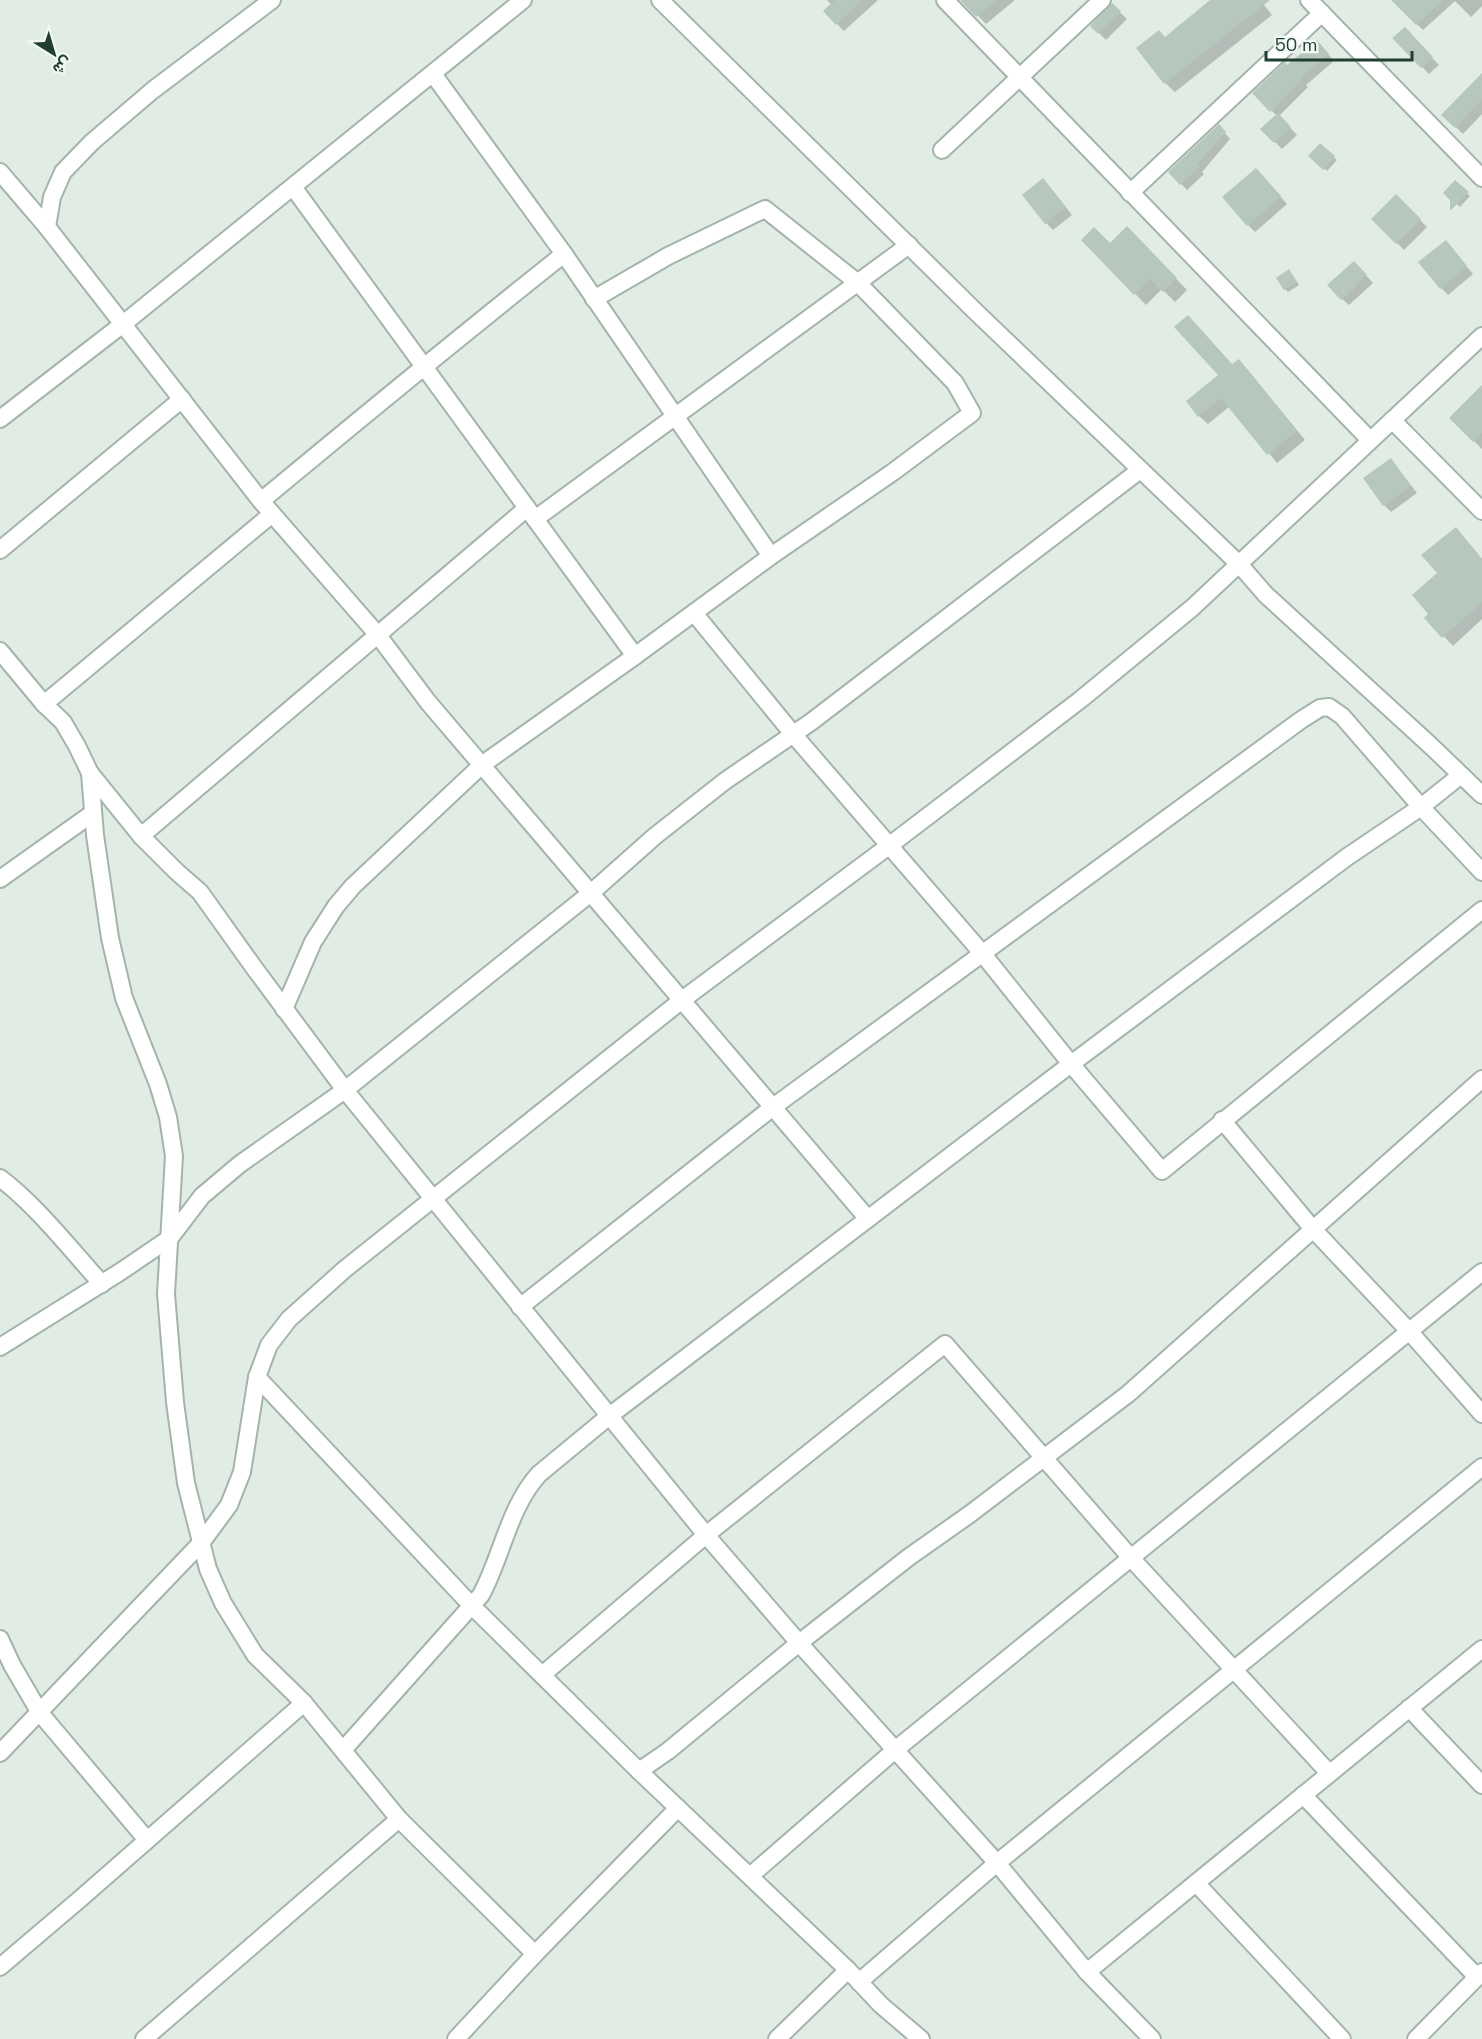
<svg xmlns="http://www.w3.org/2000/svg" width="1482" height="2039" font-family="'Space Grotesk',Vazirmatn,sans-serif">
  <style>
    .shadow { fill: #0003 }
    .building { fill: #b6c7be }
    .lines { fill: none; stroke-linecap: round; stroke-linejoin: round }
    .street-casing { stroke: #a3b4ab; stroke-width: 20 }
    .street { stroke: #fff; stroke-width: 16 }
  </style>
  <rect width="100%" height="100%" fill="#e1ece5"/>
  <g class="shadow">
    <path d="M827,0H878L844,31L837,24L832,5Z"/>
    <path d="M963,0H1015L986,24Z"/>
    <path d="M1213,0H1260L1272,15L1175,92L1165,83L1166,39Z"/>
    <path d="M1406,0H1482V6L1471,17L1455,1L1423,30L1399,7Z"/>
    <path d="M1112,5L1127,19L1106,40L1092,26Z"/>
    <path d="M1404,29L1439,65L1429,74L1394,38Z"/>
    <path d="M1323,48L1334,61L1306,85L1308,87L1279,116L1297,135L1282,149L1262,129L1277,116L1254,93L1287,67Z"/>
    <path d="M1482,76V114L1463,134L1443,115Z"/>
    <path d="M1224,132L1230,139L1202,172L1204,174L1187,190L1170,172Z"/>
    <path d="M1320,145L1337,160L1327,171L1310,156Z"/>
    <path d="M1263,177L1287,204L1255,232L1248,225Z"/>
    <path d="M1455,182L1470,196L1460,207L1445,193Z"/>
    <path d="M1050,187L1072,215L1053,230L1046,223Z"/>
    <path d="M1396,196L1427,227L1404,250L1373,219Z"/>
    <path d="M1127,228L1187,290L1175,302L1162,289L1146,305L1083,240L1110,245Z"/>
    <path d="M1452,249L1473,274L1448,295L1441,288Z"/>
    <path d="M1361,270L1373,283L1349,305L1342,299Z"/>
    <path d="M1292,274L1299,285L1288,292L1285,289Z"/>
    <path d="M1232,365L1247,369L1305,440L1277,463L1230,406L1208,424L1199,416L1220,375Z"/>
    <path d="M1482,387V449L1451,418Z"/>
    <path d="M1391,460L1417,493L1391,512L1384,505Z"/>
    <path d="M1456,529L1482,559V619L1453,646L1426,618L1431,615L1439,573Z"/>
  </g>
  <g class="building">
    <path d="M835,0H863L836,25L823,11Z"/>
    <path d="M960,0H997L976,17Z"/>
    <path d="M1210,0H1270L1164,84L1136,48L1159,30L1165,37Z"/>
    <path d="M1391,0H1443L1416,25Z"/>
    <path d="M1112,3L1121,11L1098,34L1090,26Z"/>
    <path d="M1405,27L1433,57L1421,68L1392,38Z"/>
    <path d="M1317,40L1329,54L1300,78L1302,80L1270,112L1252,93L1285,62L1287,65Z"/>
    <path d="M1482,73V100L1455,128L1441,115Z"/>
    <path d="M1278,113L1291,127L1274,143L1260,129Z"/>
    <path d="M1219,124L1226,132L1197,165L1200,167L1180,185L1168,172Z"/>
    <path d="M1320,143L1335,156L1323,170L1308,156Z"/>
    <path d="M1256,168L1281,196L1247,226L1222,197Z"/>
    <path d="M1043,178L1066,207L1045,224L1022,195Z"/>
    <path d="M1455,180L1469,192L1450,211V200L1443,193Z"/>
    <path d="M1396,194L1421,219L1396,244L1371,219Z"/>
    <path d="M1127,226L1177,278L1163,292L1150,279L1134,295L1081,240L1094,227L1110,243Z"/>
    <path d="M1446,240L1467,266L1440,289L1418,262Z"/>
    <path d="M1354,261L1367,275L1341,300L1327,285Z"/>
    <path d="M1289,269L1297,282L1284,290L1276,278Z"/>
    <path d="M1188,315L1232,364L1239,359L1297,431L1267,455L1221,398L1198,417L1186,401L1218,375L1174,327Z"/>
    <path d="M1482,385V433L1473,442L1449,418Z"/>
    <path d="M1391,458L1411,486L1383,506L1363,478Z"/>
    <path d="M1456,527L1482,559V602L1442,638L1424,618L1428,614L1412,595L1437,573L1421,555Z"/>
  </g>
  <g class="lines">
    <g class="street-casing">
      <g id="street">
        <path d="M660,0L976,312L1239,564L1266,595L1431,746L1482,795"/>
        <path d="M945,0L1370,440"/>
        <path d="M1309,0L1482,178"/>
        <path d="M942,150L1102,0"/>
        <path d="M0,172L47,227L261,501L377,634L428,702L868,1219"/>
        <path d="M293,187L635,656"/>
        <path d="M1130,193L1322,13"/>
        <path d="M47,227L52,197L63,172L92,142L153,90L272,0"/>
        <path d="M564,254L771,556"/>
        <path d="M0,419L123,324L523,0"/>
        <path d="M1392,420L1482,511"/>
        <path d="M261,501C361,418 462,335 564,254L433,74"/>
        <path d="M535,519L909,245"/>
        <path d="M0,550L182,399"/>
        <path d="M694,613L793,734L982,953L1071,1064L1162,1171L1482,910"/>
        <path d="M0,651L44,704L63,722L77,746L90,773L95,835L110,938L124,998L158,1084L168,1117L174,1156L166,1294L175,1402L186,1483L208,1569L223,1603L255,1655L304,1703L399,1819L535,1954"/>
        <path d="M44,704L272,514"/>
        <path d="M90,773L141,836L177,872L200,892L255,969L345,1090L706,1535L799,1643L997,1863L1087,1972L1152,2039"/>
        <path d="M141,836L527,508"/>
        <path d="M0,879L93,813"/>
        <path d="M284,1009L313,942L336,906L353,886L483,764L635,656L771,556L893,472L972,413L955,383L858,283L765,209L668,256L594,299"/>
        <path d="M1222,1120L1312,1228L1409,1331L1482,1414"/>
        <path d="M0,1178C37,1206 71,1250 102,1284"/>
        <path d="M520,1307L773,1107L1301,720L1320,708L1329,707L1342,716L1421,807L1482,872"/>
        <path d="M0,1347L120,1272L170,1238L202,1196L240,1164L345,1090L592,892L655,836L725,781L811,722L1140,470"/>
        <path d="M257,1377L472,1606L639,1771L848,1970L881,2005L921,2039"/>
        <path d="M0,1639L12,1665L40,1713L147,1840"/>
        <path d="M542,1675L706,1535L945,1344L1131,1558L1329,1773"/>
        <path d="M1409,1708L1482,1785"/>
        <path d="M343,1750L481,1595C502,1556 509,1507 539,1474L608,1417L1071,1064L1347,857L1421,807L1461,775"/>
        <path d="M0,1753L201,1543L229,1505L242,1472L257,1377L269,1345L289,1319L345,1269L682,1000L890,845L1080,700L1192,608L1482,336"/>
        <path d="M639,1771L668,1751L799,1643L909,1557L970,1514L1128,1394L1482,1079"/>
        <path d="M1303,1795L1477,1977"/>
        <path d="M750,1876L895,1750L1482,1272"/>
        <path d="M1196,1883L1342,2039"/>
        <path d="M0,1967L80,1899L304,1703"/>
        <path d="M1087,1972L1482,1649"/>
        <path d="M859,1982L997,1863L1482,1467"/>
        <path d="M144,2039L399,1819"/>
        <path d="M456,2039L535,1954L678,1808"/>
        <path d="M777,2039L848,1970"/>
        <path d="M1416,2039L1482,1972"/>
      </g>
    </g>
    <use href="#street" class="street"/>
  </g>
  <g transform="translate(54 54) rotate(143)" stroke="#f1f8f4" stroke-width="4.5" paint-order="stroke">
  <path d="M0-4.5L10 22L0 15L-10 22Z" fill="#203e31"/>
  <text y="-9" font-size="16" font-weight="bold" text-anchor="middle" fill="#203e31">ش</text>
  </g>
  <path d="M1266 51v9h146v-9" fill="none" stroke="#203e31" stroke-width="3"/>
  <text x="1275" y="51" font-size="18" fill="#203e31" stroke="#f1f8f4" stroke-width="4.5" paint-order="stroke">50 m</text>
</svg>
